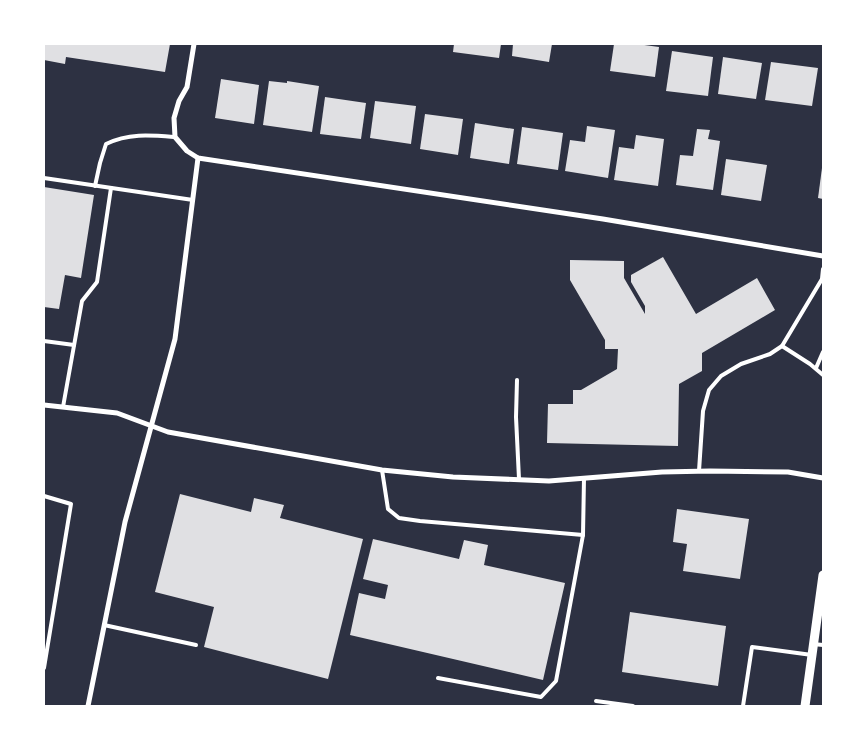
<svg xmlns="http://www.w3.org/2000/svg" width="867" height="750" font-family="Manrope,sans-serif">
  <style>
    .building { fill: #e0e0e3 }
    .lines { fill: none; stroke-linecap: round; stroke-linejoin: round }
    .service { stroke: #fff; stroke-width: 4 }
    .minor { stroke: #fff; stroke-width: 5 }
    .tertiary { stroke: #fff; stroke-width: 9 }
  </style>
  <rect width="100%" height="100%" fill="#2d3142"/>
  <g class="building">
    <path d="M44,44H170L165,72L66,57L65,64L44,60Z"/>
    <path d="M454,44H501L499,58L453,52Z"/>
    <path d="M513,44H552L549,62L512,56Z"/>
    <path d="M614,44H637L659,47L655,77L610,71Z"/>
    <path d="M672,51L713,57L708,96L666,91Z"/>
    <path d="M723,57L762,63L756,99L718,94Z"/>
    <path d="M771,62L818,68L812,106L765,100Z"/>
    <path d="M221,79L259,85L254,124L215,118Z"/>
    <path d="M269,81L287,83V81L319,86L312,132L263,125Z"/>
    <path d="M325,97L366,103L361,139L320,134Z"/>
    <path d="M375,101L416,106L411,144L370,138Z"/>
    <path d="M425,114L463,119L458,155L420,149Z"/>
    <path d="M475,123L514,129L509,164L470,158Z"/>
    <path d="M587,126L615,130L608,178L565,171L570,140L585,142Z"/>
    <path d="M522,127L563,133L558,170L517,164Z"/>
    <path d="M697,129L710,130L708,139L720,141L713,190L676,185L680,155L693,156Z"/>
    <path d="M636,135L664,139L658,186L614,180L619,147L634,149Z"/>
    <path d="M726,159L767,165L761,201L721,195Z"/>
    <path d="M822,168H823V199L818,198Z"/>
    <path d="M44,187L94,195L81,278L65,275L59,309L44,307Z"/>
    <path d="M663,257L696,314L757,278L775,310L702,353V371L679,384L678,446L547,443L548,404H573V390H581L617,369L618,349H605V340L570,280V260L624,261V278L645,314V306L631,282V275Z"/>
    <path d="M180,494L251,512L254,498L284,505L280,518L363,539L328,679L204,647L214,607L155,592Z"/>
    <path d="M677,509L749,519L740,579L683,571L687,544L673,542Z"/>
    <path d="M373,539L459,559L464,540L488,545L484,565L565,583L543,680L350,635L359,593L385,599L388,585L363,579Z"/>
    <path d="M630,612L726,626L718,686L622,672Z"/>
  </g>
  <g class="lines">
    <g class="service">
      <path d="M44,178L193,200"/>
      <path d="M95,186L100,163L106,144C128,133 150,135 175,137"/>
      <path d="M44,341L74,345"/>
      <path d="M782,346L810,364L823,375"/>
      <path d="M816,368L823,352"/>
      <path d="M517,380L516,417L519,479"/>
      <path d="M63,407L82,301L97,282L111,188"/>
      <path d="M382,470L388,509L399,518L420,521L583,535"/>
      <path d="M699,471L703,411L709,390L721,376L741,364L770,354L782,346L822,279L823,269"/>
      <path d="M44,496L71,504L44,668"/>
      <path d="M104,625L196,645"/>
      <path d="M813,644L823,645"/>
      <path d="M438,678L541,697L556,681L583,535L584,478"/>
      <path d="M596,701L633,706"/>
      <path d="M743,706L752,647L812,655"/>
    </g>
    <g class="minor">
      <path d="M194,44L187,87L179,101L174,118L175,137L187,151L198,158L603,219L823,256"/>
      <path d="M44,405L117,413L168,432L382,470L453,477L549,481L662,472L710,471L788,472L823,478"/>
      <path d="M88,706L125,522L175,339L198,158"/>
    </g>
    <path class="tertiary" d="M805,706L823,575"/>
  </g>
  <rect width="867" height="750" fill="none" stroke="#ffffff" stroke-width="90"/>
</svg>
